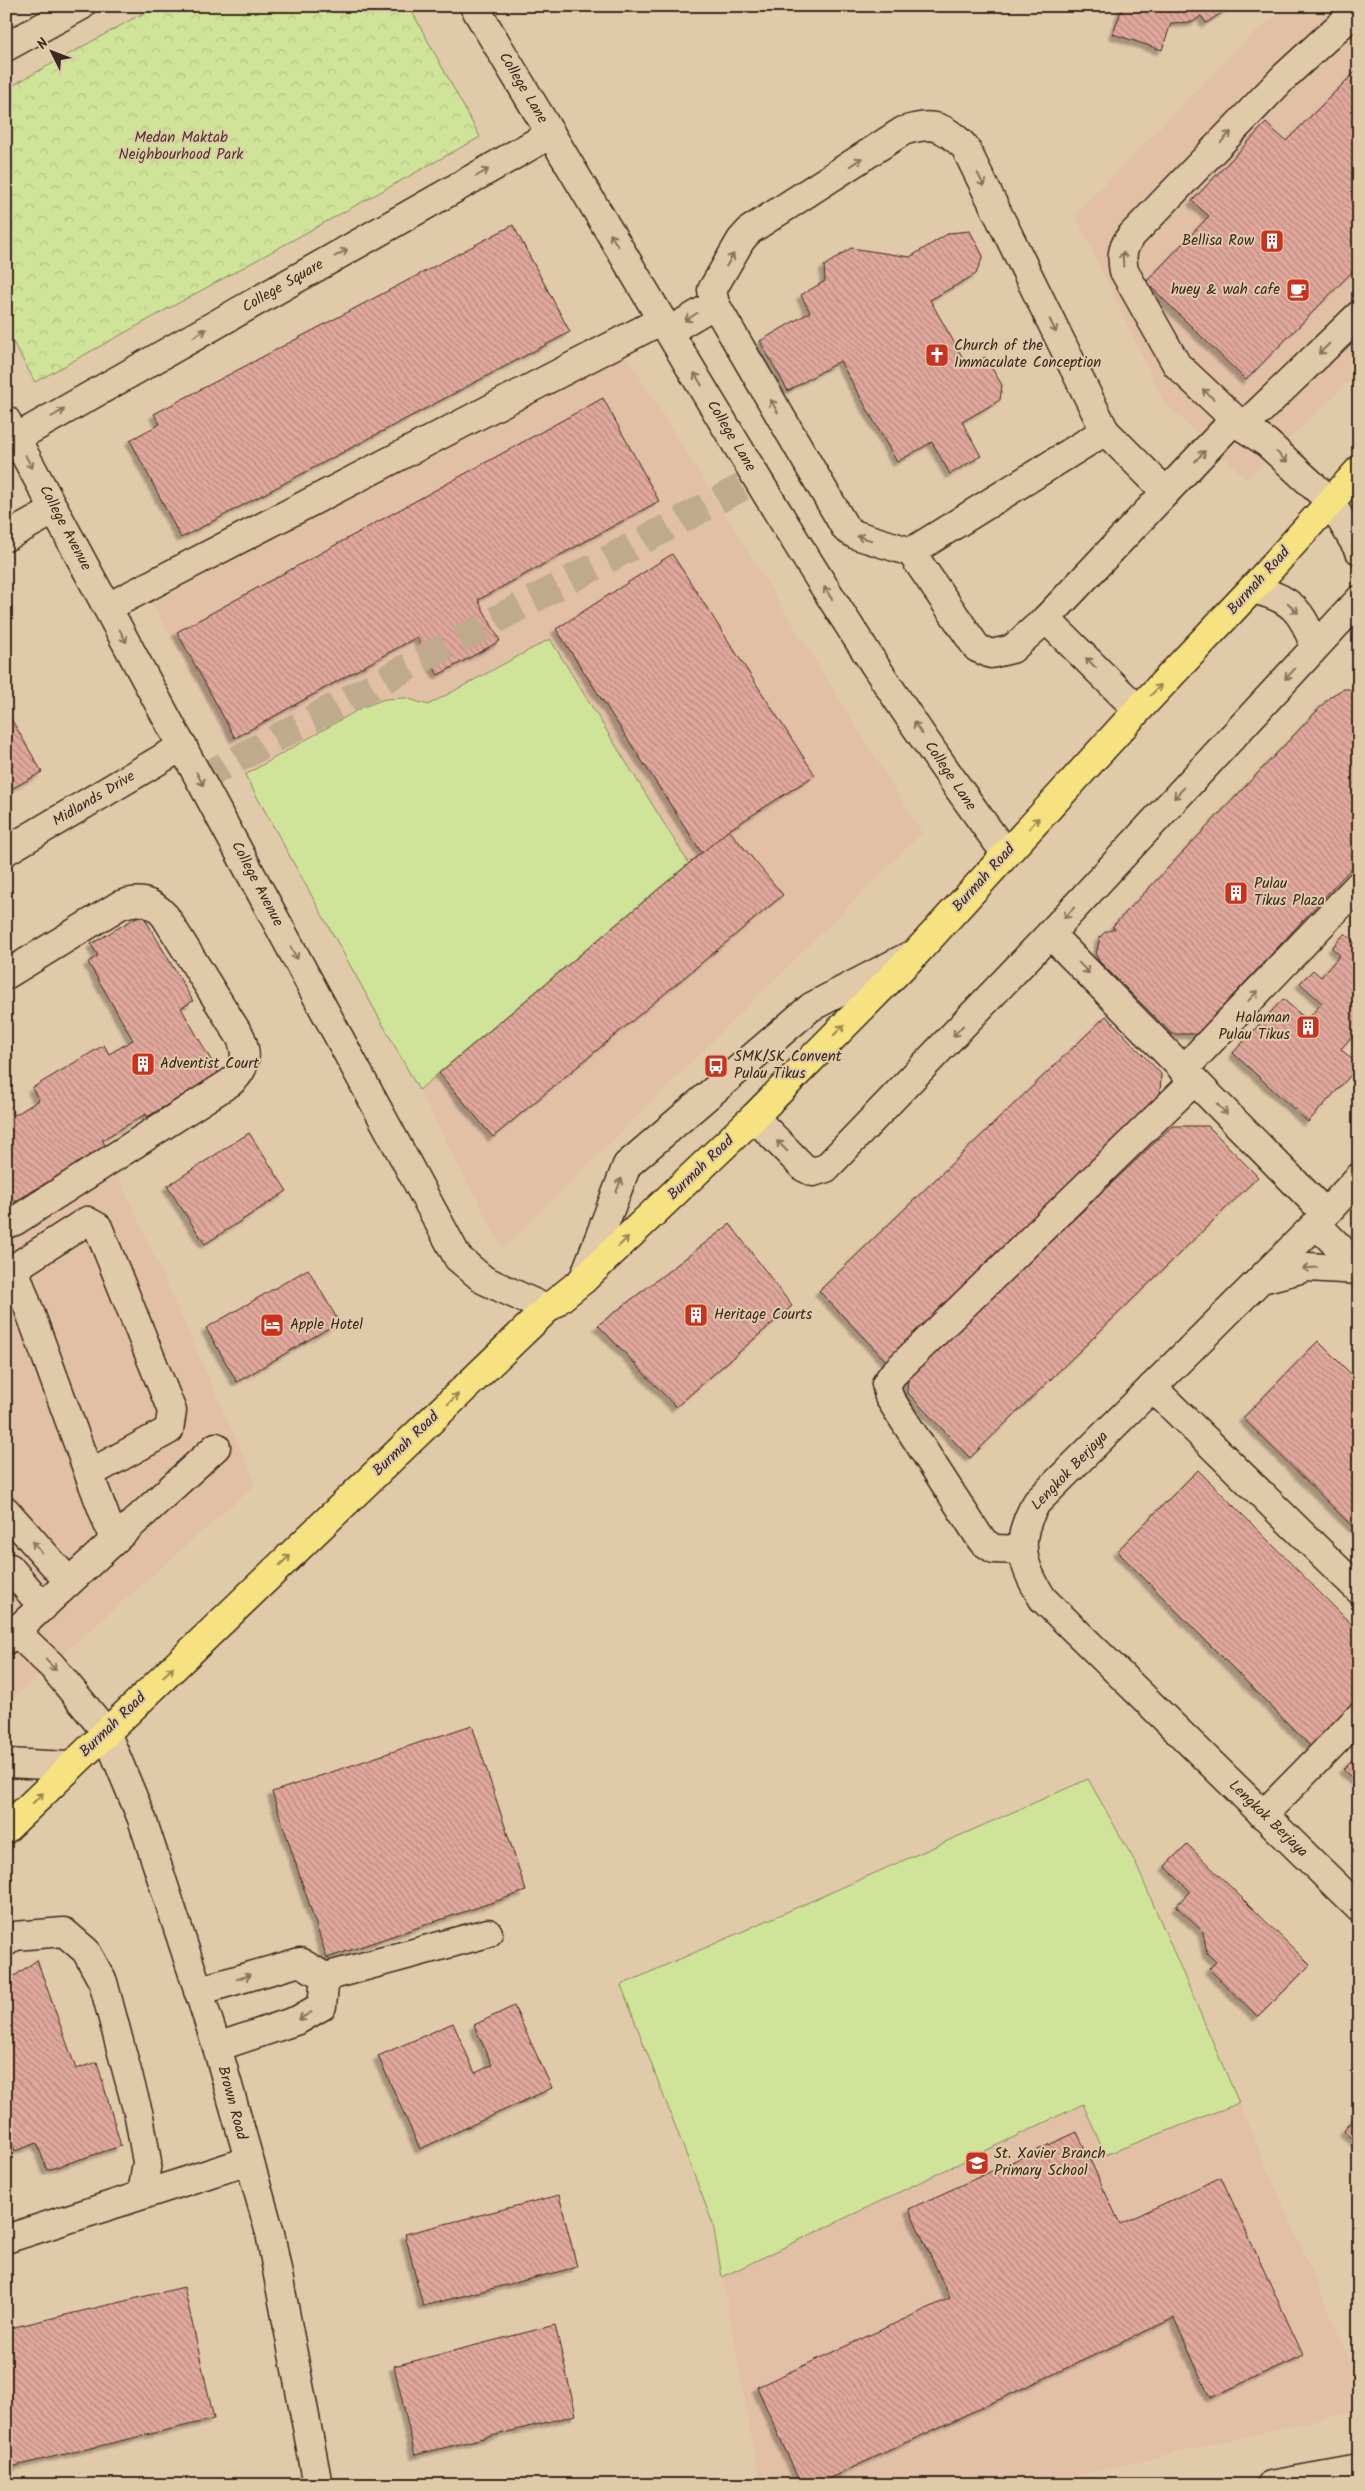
<svg xmlns="http://www.w3.org/2000/svg" width="1365" height="2491" font-family="Kalam,sans-serif">
  <style>
    .built { fill: #e1c0a6 }
    .grass { fill: #cfe499; stroke: #85875c }
    .park { fill: url(#park-crowns); stroke: #85875c }
    .building { fill: url(#building-back-hatch); stroke: #3b2a1e; filter: url(#shadow) }
    .lines { fill: none; stroke-linecap: round; stroke-linejoin: round }
    .minor-tunnel { stroke: #c0aa8e; stroke-width: 28; stroke-dasharray: 28 14; stroke-linecap: butt }
    .minor-casing { stroke: #3b2a1e; stroke-width: 31 }
    .major-casing { stroke: #3b2a1e; stroke-width: 31 }
    .minor { stroke: #e1caaa; stroke-width: 28 }
    .major { stroke: #f7e281; stroke-width: 28 }
    .oneway { stroke: #86725d }
    .oneway2 { stroke: #998650 }
    .labels { text-anchor: middle; dominant-baseline: central; stroke-width: 4; stroke-linejoin: round; paint-order: stroke }
    .street-label { font-size: 15px; fill: #3b2a1e; stroke: #e1caaa }
    .park-label { font-size: 15px; fill: #4a3d2a; stroke: #e1caaa }
    .poi-label { font-size: 15px; fill: #3b2a1e; stroke: #e1caaa; text-anchor: start }
  </style>
  <defs>
    <pattern id="park-crowns" width="20" height="18" patternUnits="userSpaceOnUse" patternTransform="scale(1.25)"><rect width="20" height="18" fill="#cfe499"/><path d="M2 6a3 3 0 1 1 6 0M12 15a3 3 0 1 1 6 0" fill="none" stroke="#b3c483"/></pattern>
    <pattern id="building-back-hatch" width="6" height="6" patternUnits="userSpaceOnUse" patternTransform="scale(1.25)"><rect width="6" height="6" fill="#e1a89d"/><path d="M-1 5l2 2M0 0l6 6M5-1l2 2" fill="none" stroke="#b8897f"/></pattern>
    <filter id="shadow"><feDropShadow dx="-4.5" dy="4.5" stdDeviation="1" flood-color="#0004"/></filter>
  </defs>
  <rect width="100%" height="100%" fill="#e1caaa"/>
  <filter id="ink" filterUnits="userSpaceOnUse"><feTurbulence type="fractalNoise" baseFrequency=".02" numOctaves="2"/><feDisplacementMap in="SourceGraphic" scale="10" xChannelSelector="R" yChannelSelector="G"/><feConvolveMatrix kernelMatrix="1 2 1 2 8 2 1 2 1" color-interpolation-filters="sRGB"/></filter>
  <g filter="url(#ink)">
    <g class="built">
      <path d="M1288,6H1359V372L1247,479L1164,402L1075,214L1245,41Z"/>
      <path d="M623,350L922,833L503,1249L419,1090L152,603Z"/>
      <path d="M115,1168L256,1484L6,1704V1241Z"/>
      <path d="M1088,1779L1135,1862L1359,2381V2410L1038,2485H760L713,2224L621,1985Z"/>
    </g>
    <g class="grass">
      <path d="M550,639L689,864L419,1090L245,775L363,707L385,699L406,698L428,705Z"/>
      <path d="M1088,1779L1135,1862L1239,2103L1105,2155L1083,2104L722,2277L713,2224L621,1985Z"/>
    </g>
    <path class="park" d="M156,6H409L480,137L35,382L6,329V89Z"/>
    <g class="building">
      <path d="M1123,6H1232L1206,23L1201,16L1193,22L1171,23L1162,50L1113,34Z"/>
      <path d="M1359,68V265L1246,380L1146,282L1209,216L1192,201L1266,123L1286,141Z"/>
      <path d="M513,225L570,332L181,538L130,440L160,424L154,414Z"/>
      <path d="M970,231L983,256L976,274L930,300L968,367L985,357L1002,385L1000,400L962,422L981,456L950,474L932,442L897,462L840,361L788,391L760,341L810,312L801,295L825,281L824,266L851,248L910,257L949,233Z"/>
      <path d="M603,398L659,501L478,600L500,641L438,675L417,637L235,738L177,632Z"/>
      <path d="M672,554L815,775L729,830L702,853L556,629Z"/>
      <path d="M1343,689H1349L1359,694V860L1197,1034H1172L1099,961L1096,955L1100,937L1105,932L1115,929L1112,927L1331,696Z"/>
      <path d="M6,710L42,772L6,792Z"/>
      <path d="M729,830L783,895L493,1137L439,1073Z"/>
      <path d="M142,914L193,1001L181,1008L219,1074L147,1117L146,1114L102,1140L106,1147L6,1207V1101L15,1115L39,1100L32,1088L104,1045L109,1054L133,1040L88,962L98,956L91,944Z"/>
      <path d="M1345,933L1359,947V1038L1354,1034L1341,1049L1359,1066L1308,1122L1233,1053L1283,999L1307,1020L1322,1003L1300,983L1313,970L1321,977L1340,955L1332,948Z"/>
      <path d="M1106,1016L1161,1074L1160,1098L886,1361L819,1291Z"/>
      <path d="M1172,1126H1208L1258,1177L970,1458L907,1392L908,1377Z"/>
      <path d="M249,1133L287,1191L205,1244L167,1186Z"/>
      <path d="M730,1224L792,1306L676,1407L598,1325Z"/>
      <path d="M308,1269L339,1322L237,1382L206,1328Z"/>
      <path d="M1318,1341L1359,1382V1533L1243,1418Z"/>
      <path d="M1198,1470L1359,1632V1704L1313,1749L1117,1551Z"/>
      <path d="M6,1533L12,1546L13,1562L6,1573Z"/>
      <path d="M472,1725L526,1891L327,1958L272,1792Z"/>
      <path d="M1359,1753V1785L1343,1769Z"/>
      <path d="M1187,1844L1310,1965L1258,2017L1209,1969L1216,1962L1207,1953L1203,1932L1176,1906L1190,1891L1165,1866Z"/>
      <path d="M37,1960L76,2069L97,2062L121,2146L47,2170L37,2143L15,2151L6,2121V1982Z"/>
      <path d="M514,2006L552,2088L420,2149L378,2056L453,2023L475,2073L492,2065L474,2025Z"/>
      <path d="M1359,2113V2143L1344,2131Z"/>
      <path d="M1077,2132L1120,2224L1221,2177L1303,2355L1210,2398L1174,2318L815,2485H801L757,2387L950,2298L909,2209Z"/>
      <path d="M559,2195L577,2267L423,2306L405,2234Z"/>
      <path d="M184,2287L214,2419L6,2468V2329Z"/>
      <path d="M555,2325L576,2415L415,2455L394,2366Z"/>
    </g>
    <g class="lines">
      <path class="minor-tunnel" d="M200,779L757,479"/>
      <g class="minor-casing">
        <g id="minor">
          <path d="M474,6C536,110 599,213 660,317C769,500 879,683 1006,854"/>
          <path d="M1359,8L1285,76L1132,235C1122,247 1121,256 1124,271L1177,365L1243,427L1267,443L1330,501L1359,550"/>
          <path d="M6,47L81,6"/>
          <path d="M669,331L715,304"/>
          <path d="M6,420L458,1258L484,1280L547,1309"/>
          <path d="M1243,427L1359,315"/>
          <path d="M1105,431L1166,492L1046,619L1012,649L991,654L977,648L911,552Z"/>
          <path d="M16,438L551,134"/>
          <path d="M1166,492L1235,419"/>
          <path d="M6,537L55,510"/>
          <path d="M911,552L856,535L846,529L715,304L712,290L741,240L750,230L903,131C933,122 942,125 965,147L1105,431"/>
          <path d="M1252,589C1289,597 1304,611 1314,647"/>
          <path d="M108,607L662,320"/>
          <path d="M1046,619L1138,710"/>
          <path d="M6,851L183,746"/>
          <path d="M1050,934L1325,1213"/>
          <path d="M6,975L120,905C139,898 152,901 165,916L241,1038C248,1056 246,1069 231,1082L15,1221L6,1224"/>
          <path d="M1183,1070L1359,885"/>
          <path d="M754,1117L803,1167L813,1172L826,1168L1050,934L1359,600"/>
          <path d="M1359,1177L1316,1224L1037,1502C1014,1538 1021,1565 1043,1599L1359,1908"/>
          <path d="M87,1221L98,1227L172,1411L169,1430L89,1474L16,1274L22,1263Z"/>
          <path d="M1316,1224L1359,1267"/>
          <path d="M1262,1279L1308,1267L1359,1270"/>
          <path d="M583,1280L627,1165L811,1007L909,956"/>
          <path d="M1152,1387L1359,1590"/>
          <path d="M89,1474L114,1540"/>
          <path d="M6,1511L69,1582"/>
          <path d="M1023,1550L994,1549L982,1541L889,1397L886,1384L893,1374L1194,1081"/>
          <path d="M10,1568L43,1607"/>
          <path d="M16,1632L52,1666L106,1732L142,1819L217,2047L270,2233L318,2485"/>
          <path d="M6,1640L216,1447"/>
          <path d="M6,1763L69,1766"/>
          <path d="M1263,1815L1359,1717"/>
          <path d="M6,1942L14,1936L64,1932L86,1951L103,1982L139,2116L147,2162L142,2195"/>
          <path d="M198,1991L300,1962L325,1977L488,1933"/>
          <path d="M217,2047L298,2020L322,2006L325,1977"/>
          <path d="M6,2239L248,2161"/>
          <path d="M1271,2485L1359,2469"/>
        </g>
      </g>
      <g class="major-casing">
        <path id="major" d="M6,1829L547,1309L583,1280L754,1117L916,953L1138,710L1252,589L1359,470"/>
      </g>
      <use href="#minor" class="minor"/>
      <use href="#major" class="major"/>
    </g>
    <defs><path id="oneway-shaft" d="M-6 0H5M1.5-3L5.5 0L1.5 3" fill="none" stroke-width="1.6" stroke-linecap="round" stroke-linejoin="round" transform="scale(1.25)"/></defs>
    <g class="oneway">
      <use href="#oneway-shaft" transform="translate(1226 137) rotate(-46)"/>
      <use href="#oneway-shaft" transform="translate(856 162) rotate(-33)"/>
      <use href="#oneway-shaft" transform="translate(482 173) rotate(-30)"/>
      <use href="#oneway-shaft" transform="translate(981 180) rotate(64)"/>
      <use href="#oneway-shaft" transform="translate(614 240) rotate(-121)"/>
      <use href="#oneway-shaft" transform="translate(341 253) rotate(-30)"/>
      <use href="#oneway-shaft" transform="translate(1123 259) rotate(-92)"/>
      <use href="#oneway-shaft" transform="translate(730 260) rotate(-60)"/>
      <use href="#oneway-shaft" transform="translate(691 317) rotate(148)"/>
      <use href="#oneway-shaft" transform="translate(1053 326) rotate(64)"/>
      <use href="#oneway-shaft" transform="translate(200 333) rotate(-30)"/>
      <use href="#oneway-shaft" transform="translate(1324 349) rotate(136)"/>
      <use href="#oneway-shaft" transform="translate(698 379) rotate(-121)"/>
      <use href="#oneway-shaft" transform="translate(1208 394) rotate(-138)"/>
      <use href="#oneway-shaft" transform="translate(774 406) rotate(-120)"/>
      <use href="#oneway-shaft" transform="translate(58 413) rotate(-30)"/>
      <use href="#oneway-shaft" transform="translate(1200 456) rotate(-47)"/>
      <use href="#oneway-shaft" transform="translate(1282 457) rotate(43)"/>
      <use href="#oneway-shaft" transform="translate(29 462) rotate(62)"/>
      <use href="#oneway-shaft" transform="translate(864 538) rotate(-163)"/>
      <use href="#oneway-shaft" transform="translate(828 593) rotate(-122)"/>
      <use href="#oneway-shaft" transform="translate(1293 608) rotate(45)"/>
      <use href="#oneway-shaft" transform="translate(123 636) rotate(62)"/>
      <use href="#oneway-shaft" transform="translate(1091 663) rotate(-135)"/>
      <use href="#oneway-shaft" transform="translate(1290 674) rotate(133)"/>
      <use href="#oneway-shaft" transform="translate(918 728) rotate(-124)"/>
      <use href="#oneway-shaft" transform="translate(200 779) rotate(62)"/>
      <use href="#oneway-shaft" transform="translate(1179 793) rotate(133)"/>
      <use href="#oneway-shaft" transform="translate(1069 913) rotate(133)"/>
      <use href="#oneway-shaft" transform="translate(294 953) rotate(62)"/>
      <use href="#oneway-shaft" transform="translate(1084 968) rotate(46)"/>
      <use href="#oneway-shaft" transform="translate(1253 996) rotate(-46)"/>
      <use href="#oneway-shaft" transform="translate(958 1031) rotate(133)"/>
      <use href="#oneway-shaft" transform="translate(1222 1109) rotate(45)"/>
      <use href="#oneway-shaft" transform="translate(782 1146) rotate(-135)"/>
      <use href="#oneway-shaft" transform="translate(619 1185) rotate(-69)"/>
      <use href="#oneway-shaft" transform="translate(1310 1268) rotate(176)"/>
      <use href="#oneway-shaft" transform="translate(37 1547) rotate(-131)"/>
      <use href="#oneway-shaft" transform="translate(51 1665) rotate(47)"/>
      <use href="#oneway-shaft" transform="translate(244 1977) rotate(-17)"/>
      <use href="#oneway-shaft" transform="translate(305 2016) rotate(149)"/>
    </g>
    <g class="oneway2">
      <use href="#oneway-shaft" transform="translate(1156 690) rotate(-46)"/>
      <use href="#oneway-shaft" transform="translate(1034 823) rotate(-48)"/>
      <use href="#oneway-shaft" transform="translate(839 1030) rotate(-45)"/>
      <use href="#oneway-shaft" transform="translate(623 1242) rotate(-44)"/>
      <use href="#oneway-shaft" transform="translate(453 1399) rotate(-44)"/>
      <use href="#oneway-shaft" transform="translate(285 1560) rotate(-44)"/>
      <use href="#oneway-shaft" transform="translate(168 1672) rotate(-44)"/>
      <use href="#oneway-shaft" transform="translate(38 1798) rotate(-45)"/>
    </g>
  </g>
  <defs>
    <g id="building-square" transform="scale(1.25)"><rect x="-9" y="-9" width="18" height="18" rx="4" fill="#c8321e" stroke="#e1caaa"/><path d="M-4-6H4V6H1V3H-1V6H-4ZM-2.5-4.3h1.7v1.8h-1.7ZM.8-4.3h1.7v1.8H.8ZM-2.5-1h1.7V.8h-1.7ZM.8-1h1.7V.8H.8Z" fill="#fff"/></g>
    <g id="cafe-square" transform="scale(1.25)"><rect x="-9" y="-9" width="18" height="18" rx="4" fill="#c8321e" stroke="#e1caaa"/><path d="M-5.5-4.5H6V0H3Q3 3.5 0 3.5H-2.5Q-5.5 3.5-5.5 0ZM3-3.2v2h1.7v-2ZM-6 4.5H4V6H-6Z" fill="#fff"/></g>
    <g id="church-square" transform="scale(1.25)"><rect x="-9" y="-9" width="18" height="18" rx="4" fill="#c8321e" stroke="#e1caaa"/><path d="M-1.2-6h2.4v3.5h3.3v2.4h-3.3V6h-2.4V-.1h-3.3v-2.4h3.3Z" fill="#fff"/></g>
    <g id="bus-square" transform="scale(1.25)"><rect x="-9" y="-9" width="18" height="18" rx="4" fill="#c8321e" stroke="#e1caaa"/><path d="M-5-6H5V4H4V6H2V4H-2V6H-4V4H-5ZM-3.5-4V0h7V-4ZM-3.5 1.2v1.5H-2V1.2ZM2 1.2v1.5H3.5V1.2Z" fill="#fff"/></g>
    <g id="hotel-square" transform="scale(1.25)"><rect x="-9" y="-9" width="18" height="18" rx="4" fill="#c8321e" stroke="#e1caaa"/><path d="M-6-4.5h1.5V1H6V5H4.5V3h-9V5H-6ZM-4 0a1.8 1.8 0 1 1 3.6 0ZM.5 0V-2.5h3Q6-2.5 6 0Z" fill="#fff"/></g>
    <g id="school-square" transform="scale(1.25)"><rect x="-9" y="-9" width="18" height="18" rx="4" fill="#c8321e" stroke="#e1caaa"/><path d="M0-5L7-2L0 1L-7-2ZM-4 1L0 2.5L4 1V4Q0 6-4 4Z" fill="#fff"/></g>
  </defs>
  <g fill-rule="evenodd">
    <use href="#building-square" x="1272" y="241"/>
    <use href="#cafe-square" x="1298" y="290"/>
    <use href="#church-square" x="937" y="355"/>
    <use href="#building-square" x="1236" y="893"/>
    <use href="#building-square" x="1308" y="1027"/>
    <use href="#building-square" x="143" y="1064"/>
    <use href="#bus-square" x="716" y="1066"/>
    <use href="#building-square" x="696" y="1315"/>
    <use href="#hotel-square" x="272" y="1325"/>
    <use href="#school-square" x="977" y="2163"/>
  </g>
  <g class="labels">
    <g class="street-label">
      <text transform="translate(523 88) rotate(59)">College Lane</text>
      <text transform="translate(283 286) rotate(-30)">College Square</text>
      <text transform="translate(731 436) rotate(59)">College Lane</text>
      <text transform="translate(65 528) rotate(62)">College Avenue</text>
      <text transform="translate(1259 581) rotate(-48)">Burmah Road</text>
      <text transform="translate(950 776) rotate(56)">College Lane</text>
      <text transform="translate(94 799) rotate(-31)">Midlands Drive</text>
      <text transform="translate(984 878) rotate(-48)">Burmah Road</text>
      <text transform="translate(257 884) rotate(62)">College Avenue</text>
      <text transform="translate(701 1168) rotate(-44)">Burmah Road</text>
      <text transform="translate(406 1444) rotate(-44)">Burmah Road</text>
      <text transform="translate(1070 1471) rotate(-46)">Lengkok Berjaya</text>
      <text transform="translate(113 1725) rotate(-44)">Burmah Road</text>
      <text transform="translate(1268 1819) rotate(44)">Lengkok Berjaya</text>
      <text transform="translate(232 2103) rotate(75)">Brown Road</text>
    </g>
    <g class="park-label">
      <text x="181" y="138">Medan Maktab<tspan x="181" dy="17">Neighbourhood Park</tspan></text>
    </g>
    <g class="poi-label">
      <text x="1254" y="241" text-anchor="end">Bellisa Row</text>
      <text x="1280" y="290" text-anchor="end">huey &amp; wah cafe</text>
      <text x="954" y="346">Church of the<tspan x="954" dy="17">Immaculate Conception</tspan></text>
      <text x="1254" y="884">Pulau<tspan x="1254" dy="17">Tikus Plaza</tspan></text>
      <text x="1290" y="1018" text-anchor="end">Halaman<tspan x="1290" dy="17">Pulau Tikus</tspan></text>
      <text x="734" y="1057">SMK/SK Convent<tspan x="734" dy="17">Pulau Tikus</tspan></text>
      <text x="160" y="1064">Adventist Court</text>
      <text x="714" y="1315">Heritage Courts</text>
      <text x="290" y="1325">Apple Hotel</text>
      <text x="994" y="2154">St. Xavier Branch<tspan x="994" dy="17">Primary School</tspan></text>
    </g>
  </g>
  <rect width="1365" height="2491" fill="none" stroke="#e1caaa" stroke-width="25"/>
  <rect x="12" y="12" width="1340" height="2466" fill="none" stroke="#3b2a1e" stroke-width="2" filter="url(#ink)"/>
  <g transform="translate(52 52) rotate(312)" stroke="#e1caaa" stroke-width="4" paint-order="stroke">
  <path d="M0-4L9 19L0 12L-9 19Z" fill="#3b2a1e"/>
  <text y="-8" font-size="14" font-weight="bold" text-anchor="middle" fill="#3b2a1e">N</text>
  </g>
</svg>
